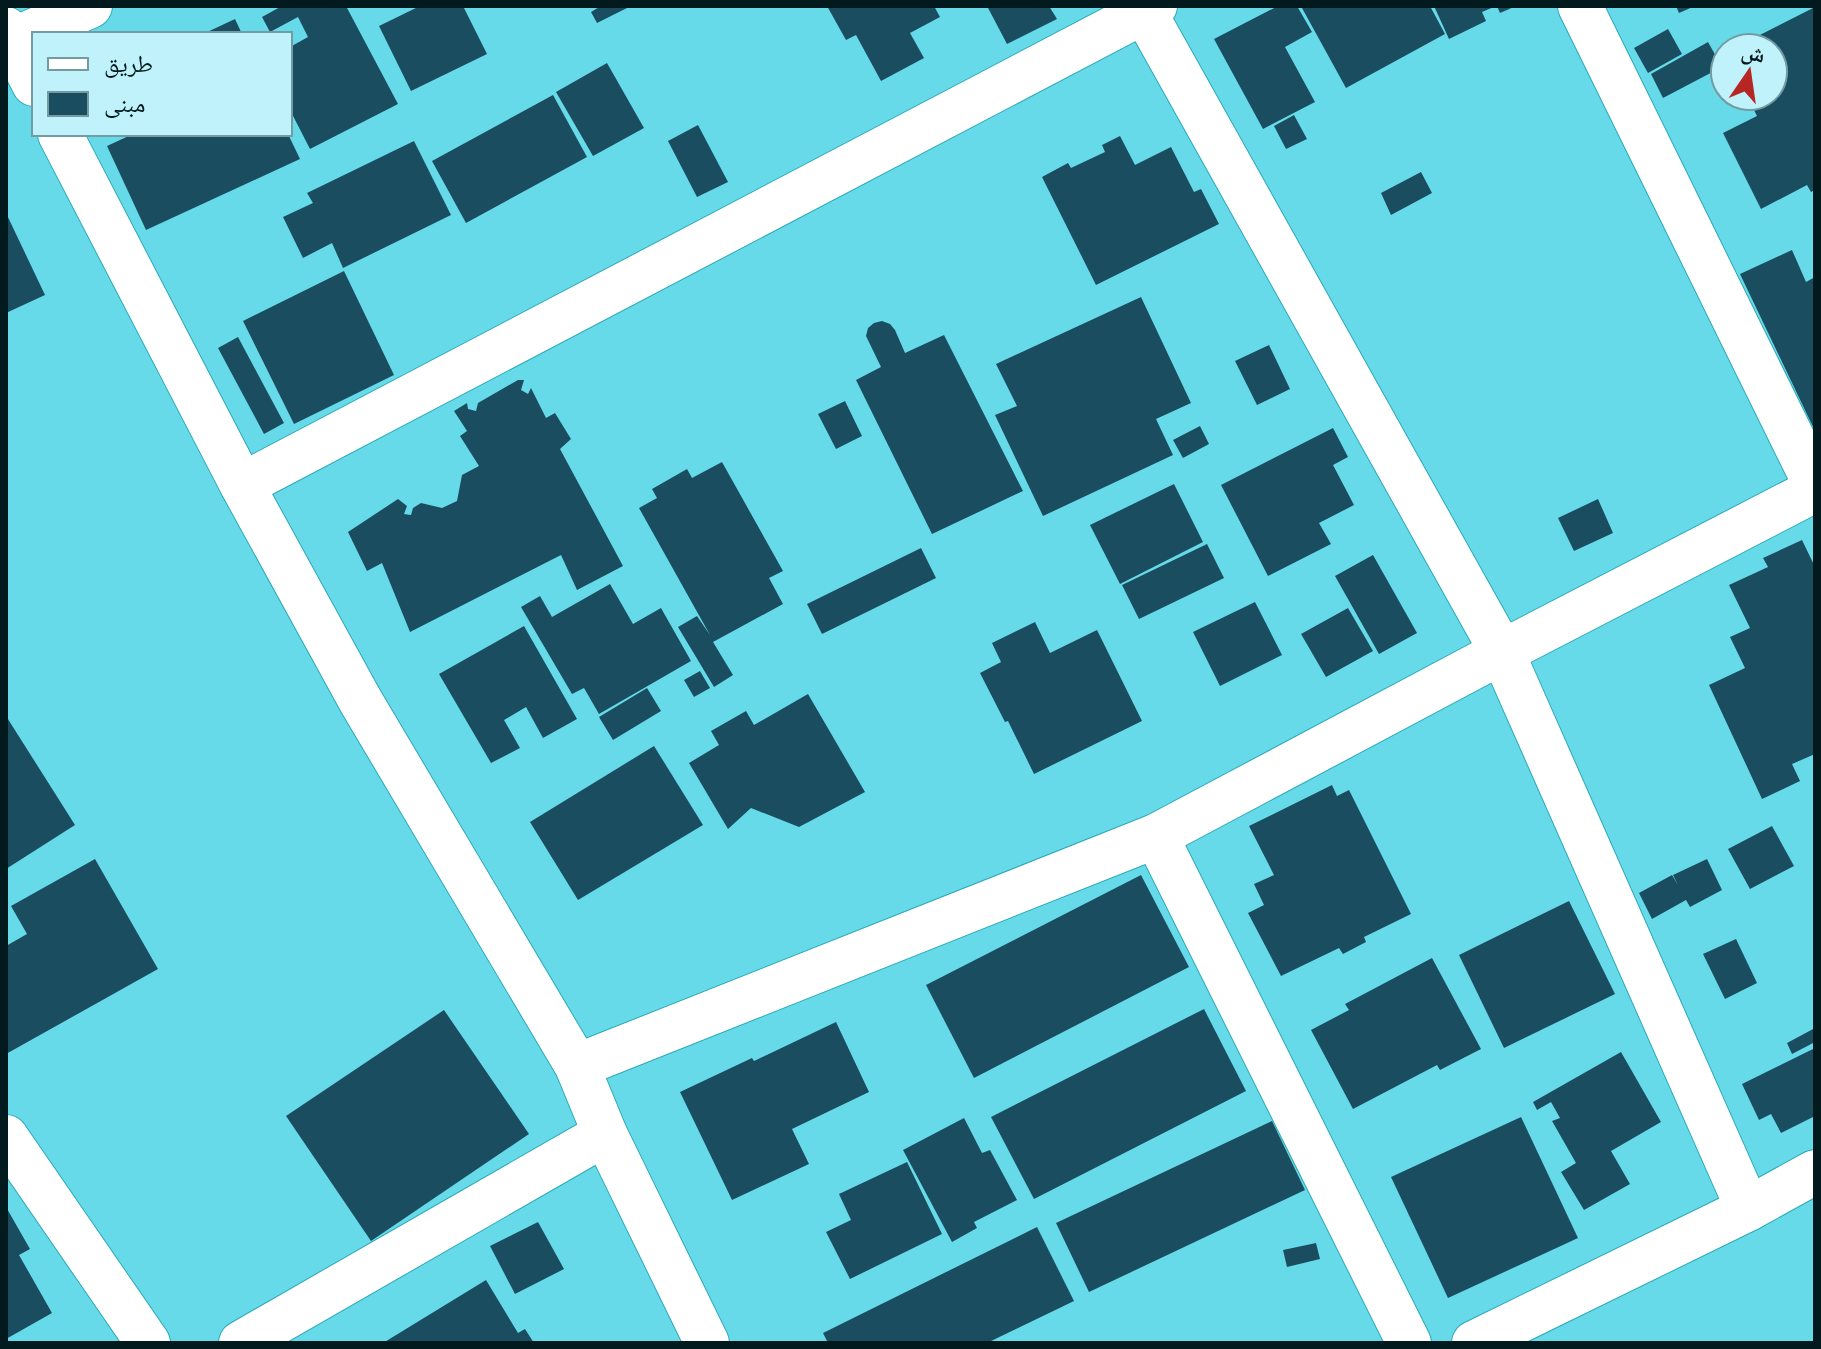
<svg xmlns="http://www.w3.org/2000/svg" width="1821" height="1349" font-family="'Titillium Web','Noto Naskh Arabic',sans-serif">
  <style>
    .building { fill: #1a4d60 }
    .lines { fill: none; stroke-linecap: round; stroke-linejoin: round }
    .street-casing { stroke: #2ba9b8; stroke-width: 46 }
    .street { stroke: #fff; stroke-width: 44 }
  </style>
  <rect width="100%" height="100%" fill="#67daea"/>
  <g class="building">
    <path d="M282,6H346L398,104L310,149L290,110V47L308,37L298,17L270,32L262,17Z"/>
    <path d="M420,6H463L487,54L411,91L379,26Z"/>
    <path d="M601,6H631L597,23L591,12Z"/>
    <path d="M827,6H934L940,17L910,33L924,58L881,81L856,35L846,40Z"/>
    <path d="M987,6H1049L1057,19L1007,44Z"/>
    <path d="M1278,6H1297L1312,32L1285,47L1315,102L1263,129L1214,39Z"/>
    <path d="M1307,6H1430L1445,34L1346,88L1302,8Z"/>
    <path d="M1434,6H1496L1482,12L1486,21L1449,39Z"/>
    <path d="M1497,6H1516L1500,13Z"/>
    <path d="M1676,6H1695L1679,13Z"/>
    <path d="M1815,7V190L1811,192L1807,185L1761,209L1723,133L1757,116L1747,96H1773V48H1758L1754,38Z"/>
    <path d="M235,19L242,34H203Z"/>
    <path d="M1668,29L1682,54L1648,73L1634,48Z"/>
    <path d="M1708,42L1722,67L1663,98L1651,74Z"/>
    <path d="M607,63L644,128L593,156L556,92Z"/>
    <path d="M553,95L587,157L466,223L432,161Z"/>
    <path d="M1294,115L1307,139L1286,149L1274,126Z"/>
    <path d="M698,125L728,182L697,197L668,141Z"/>
    <path d="M133,134H288L300,159L146,230L107,146Z"/>
    <path d="M1120,136L1135,165L1171,147L1194,192L1201,189L1219,224L1096,285L1042,177L1068,163L1071,168L1105,152L1102,145Z"/>
    <path d="M414,141L451,215L343,268L332,243L303,258L283,217L313,203L307,193Z"/>
    <path d="M1421,172L1432,193L1391,215L1381,193Z"/>
    <path d="M6,213L45,295L6,313Z"/>
    <path d="M1792,250L1806,282L1815,277V431L1740,274Z"/>
    <path d="M344,271L394,375L294,424L243,321Z"/>
    <path d="M1141,297L1191,403L1156,419L1173,455L1043,516L995,415L1017,406L996,364Z"/>
    <path d="M882,321L890,324L895,330L905,353L944,335L1023,491L932,534L856,380L881,367L866,336L868,328L874,323Z"/>
    <path d="M238,337L284,423L264,434L218,348Z"/>
    <path d="M1269,345L1290,389L1257,405L1235,361Z"/>
    <path d="M518,380H524L521,390L528,394L531,388L546,418L555,413L571,439L560,449L623,566L577,590L561,555L410,632L382,563L367,571L348,532L398,499L407,506L404,514L411,515L413,508L421,503L442,508L457,501L462,475L479,466L460,436L467,431L454,411L467,403L468,409L476,411L478,403Z"/>
    <path d="M845,401L862,436L836,449L818,414Z"/>
    <path d="M1200,426L1209,444L1183,458L1173,440Z"/>
    <path d="M1333,428L1348,457L1333,465L1354,505L1319,523L1331,544L1268,576L1221,485Z"/>
    <path d="M722,462L783,571L769,578L783,604L713,642L733,675L714,687L678,627L697,616L710,635L639,508L657,498L652,489L687,469L692,478Z"/>
    <path d="M1174,484L1203,542L1120,584L1090,525Z"/>
    <path d="M1598,499L1613,533L1574,551L1558,518Z"/>
    <path d="M1802,540L1815,567V754L1792,764L1800,781L1762,799L1709,685L1745,668L1730,637L1750,628L1729,585L1768,567L1763,558Z"/>
    <path d="M1207,544L1224,578L1139,619L1122,585Z"/>
    <path d="M921,548L936,578L822,634L807,604Z"/>
    <path d="M1373,555L1417,633L1379,654L1335,576Z"/>
    <path d="M610,584L633,624L661,608L691,661L599,714L584,688L572,694L521,607L540,596L552,617Z"/>
    <path d="M1255,602L1282,655L1220,686L1193,632Z"/>
    <path d="M1348,608L1373,651L1326,677L1301,634Z"/>
    <path d="M1035,622L1050,653L1097,630L1142,721L1034,774L1008,721L1005,722L980,673L1001,662L992,643Z"/>
    <path d="M524,626L577,719L543,738L526,707L504,720L520,748L491,763L439,674Z"/>
    <path d="M700,671L710,688L694,697L684,680Z"/>
    <path d="M647,688L661,711L613,740L599,717Z"/>
    <path d="M808,694L865,792L799,827L751,808L728,829L689,763L719,745L711,731L746,711L754,725Z"/>
    <path d="M6,716L75,825L6,869Z"/>
    <path d="M654,746L703,825L578,900L530,822Z"/>
    <path d="M1332,785L1337,796L1349,790L1411,914L1364,937L1366,942L1343,954L1339,948L1281,976L1248,913L1264,905L1254,884L1274,875L1249,826Z"/>
    <path d="M1772,826L1794,866L1750,889L1728,849Z"/>
    <path d="M95,859L158,969L6,1054V946L27,934L11,906Z"/>
    <path d="M1707,859L1722,890L1690,907L1686,900L1652,919L1639,893L1672,875L1678,885L1673,875Z"/>
    <path d="M1141,875L1189,967L974,1078L926,985Z"/>
    <path d="M1569,901L1615,994L1504,1048L1459,955Z"/>
    <path d="M1736,939L1757,983L1725,999L1703,954Z"/>
    <path d="M1432,958L1481,1049L1440,1070L1437,1065L1353,1109L1311,1030L1349,1010L1345,1004Z"/>
    <path d="M1204,1009L1246,1091L1034,1199L991,1117Z"/>
    <path d="M444,1010L529,1134L371,1241L286,1116Z"/>
    <path d="M836,1022L869,1092L792,1129L809,1164L732,1200L680,1092L752,1058L754,1061Z"/>
    <path d="M1815,1028V1042L1792,1054L1787,1043Z"/>
    <path d="M1815,1048V1116L1781,1133L1771,1114L1759,1120L1742,1084Z"/>
    <path d="M1621,1052L1661,1122L1611,1151L1630,1184L1584,1210L1561,1172L1576,1163L1552,1121L1560,1118L1551,1102L1537,1110L1533,1102Z"/>
    <path d="M1521,1117L1578,1238L1448,1298L1391,1177Z"/>
    <path d="M964,1118L982,1153L990,1150L1017,1200L974,1222L977,1228L952,1242L903,1150Z"/>
    <path d="M1272,1121L1305,1190L1089,1292L1056,1223Z"/>
    <path d="M907,1162L942,1234L850,1279L826,1232L851,1220L839,1194Z"/>
    <path d="M6,1207L30,1249L19,1255L52,1313L6,1339Z"/>
    <path d="M538,1222L564,1269L515,1294L490,1246Z"/>
    <path d="M1037,1227L1074,1301L987,1343H828L823,1333Z"/>
    <path d="M1316,1243L1320,1259L1287,1267L1283,1250Z"/>
    <path d="M486,1280L518,1333L525,1329L534,1343H383Z"/>
  </g>
  <g class="lines">
    <g class="street-casing">
      <g id="street">
        <path d="M1141,6L1502,652L1748,1209"/>
        <path d="M1580,6L1815,484"/>
        <path d="M6,29L34,84"/>
        <path d="M6,43L90,6"/>
        <path d="M60,134L242,485L360,700L577,1066L605,1134L707,1343"/>
        <path d="M242,485L1155,6"/>
        <path d="M1156,836L1409,1343"/>
        <path d="M577,1066L1156,836L1502,652L1815,490"/>
        <path d="M6,1137L148,1343"/>
        <path d="M241,1343L605,1134"/>
        <path d="M1474,1343L1748,1209L1815,1172"/>
      </g>
    </g>
    <use href="#street" class="street"/>
  </g>
  <rect width="1821" height="1349" fill="none" stroke="#021a1d" stroke-width="16"/>
  <rect x="32" y="32" width="260" height="104" fill="#bff2fa" stroke="#739ca2" stroke-width="2"/>
  <rect x="48" y="58" width="40" height="12" fill="#ffffff" stroke="#739ca2" stroke-width="2"/>
  <text x="104" y="72" font-size="24" fill="#021a1d">طريق</text>
  <rect x="48" y="92" width="40" height="24" fill="#1a4d60" stroke="#739ca2" stroke-width="2"/>
  <text x="104" y="112" font-size="24" fill="#021a1d">مبنى</text>
  <g transform="translate(1749 72) rotate(13)"><circle r="38" fill="#bff2fa" stroke="#739ca2" stroke-width="2"/>
  <path d="M0-6L14 30L0 20L-14 30Z" fill="#b62623"/>
  <text y="-12" font-size="22" font-weight="bold" text-anchor="middle" fill="#021a1d">ش</text>
  </g>
</svg>
